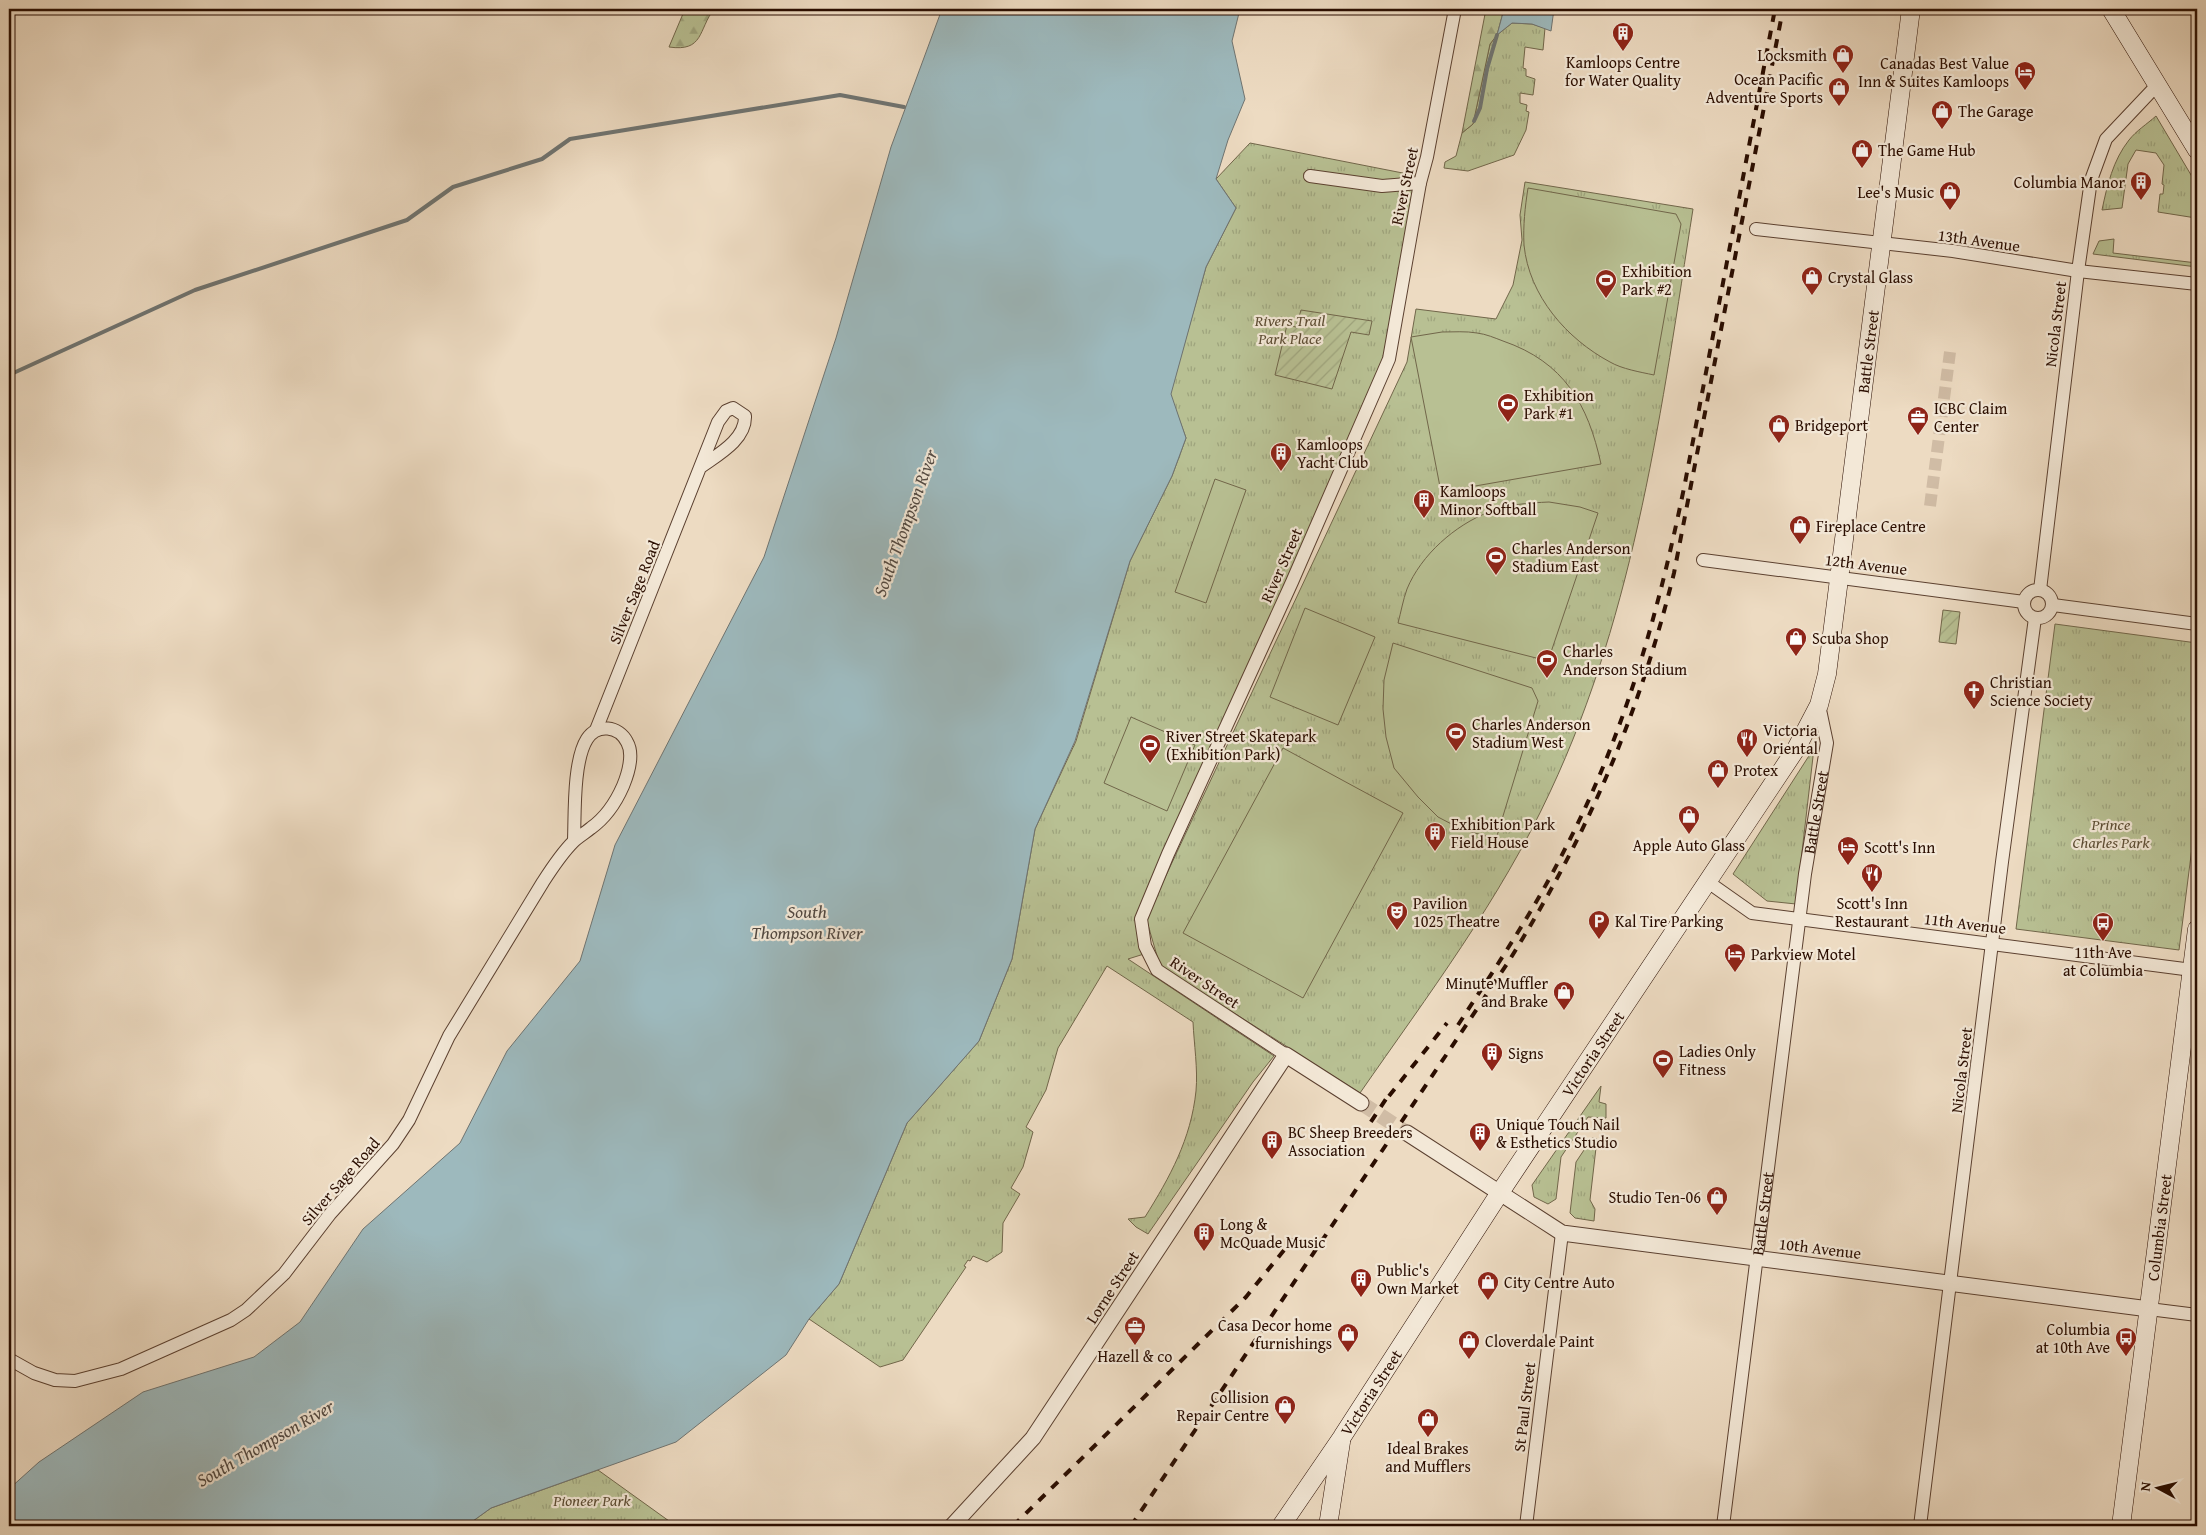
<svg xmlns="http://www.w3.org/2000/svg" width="2206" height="1535" font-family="'Gentium Book Plus',serif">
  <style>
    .grass { fill: url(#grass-tufts); stroke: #71664a }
    .forest { fill: url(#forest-firs); stroke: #71664a }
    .garden { fill: url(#garden-furrows); stroke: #71664a }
    .pitch { fill: #b8c093; stroke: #71664a }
    .water { fill: #9db9bd; stroke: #6f7471 }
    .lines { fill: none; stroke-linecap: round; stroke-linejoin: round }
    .stream { stroke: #6f7471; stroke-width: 4 }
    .minor-tunnel { stroke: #d0bca5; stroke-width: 12; stroke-dasharray: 12 6; stroke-linecap: butt }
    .tertiary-tunnel { stroke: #d0bca5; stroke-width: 15; stroke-dasharray: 15 8; stroke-linecap: butt }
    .minor-casing { stroke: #5b4030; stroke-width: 14 }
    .tertiary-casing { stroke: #5b4030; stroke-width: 17 }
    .secondary-casing { stroke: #2a0d00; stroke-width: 19 }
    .minor { stroke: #f3e8d7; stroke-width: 12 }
    .tertiary { stroke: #f3e8d7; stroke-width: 15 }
    .secondary { stroke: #f3e8d7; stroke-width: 18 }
    .rail { stroke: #2a0d00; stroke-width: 4; stroke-dasharray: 9 9; stroke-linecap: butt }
    .labels { text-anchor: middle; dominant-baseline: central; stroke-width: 4.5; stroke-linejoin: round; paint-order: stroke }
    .poi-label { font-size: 16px; fill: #2a0d00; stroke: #f3e8d7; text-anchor: start }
    .street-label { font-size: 16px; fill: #2a0d00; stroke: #f3e8d7 }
    .park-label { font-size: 16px; font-style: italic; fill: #5c4c33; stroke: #f3e8d7 }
    .water-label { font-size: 18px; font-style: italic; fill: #524942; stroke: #f3e8d7 }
  </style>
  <defs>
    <pattern id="grass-tufts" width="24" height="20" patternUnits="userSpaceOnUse" patternTransform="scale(1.25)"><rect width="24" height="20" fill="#b8c093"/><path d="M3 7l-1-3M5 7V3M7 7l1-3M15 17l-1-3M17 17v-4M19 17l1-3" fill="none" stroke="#9ea47d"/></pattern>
    <pattern id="forest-firs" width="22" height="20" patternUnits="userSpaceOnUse" patternTransform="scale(1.25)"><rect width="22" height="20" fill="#b8c093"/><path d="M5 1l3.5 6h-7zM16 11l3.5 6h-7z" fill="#9ea47d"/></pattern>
    <pattern id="garden-furrows" width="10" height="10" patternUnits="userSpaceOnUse" patternTransform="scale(1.25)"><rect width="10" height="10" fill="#b8c093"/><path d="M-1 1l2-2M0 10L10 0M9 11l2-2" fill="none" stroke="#9ea47d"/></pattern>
  </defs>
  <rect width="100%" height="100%" fill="#eddbc2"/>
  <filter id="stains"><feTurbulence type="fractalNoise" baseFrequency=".004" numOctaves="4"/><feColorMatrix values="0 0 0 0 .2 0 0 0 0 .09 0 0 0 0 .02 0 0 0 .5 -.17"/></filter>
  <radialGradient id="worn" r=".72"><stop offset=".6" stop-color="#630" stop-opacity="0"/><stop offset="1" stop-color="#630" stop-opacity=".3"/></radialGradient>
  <g class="grass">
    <path d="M1512,23L1532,24L1545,28L1543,50L1525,47L1523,68L1526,69V76L1535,79L1533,95L1520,93V103L1527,105L1526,111L1529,112L1526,130L1514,155L1468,171L1444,168L1445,162L1456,156L1462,133L1473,124L1490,44L1497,35Z"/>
    <path d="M2156,116L2197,185V220L2196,218L2158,212L2160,194H2163L2164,185L2162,184L2164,165L2156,153L2136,150L2128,164L2122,208L2102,210C2107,186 2113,160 2129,140C2136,131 2147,124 2156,116Z"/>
    <path d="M1250,143L1418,176L1385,358L1137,919L1144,954L1128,959L1274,1056L1253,1082L1148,1234L1136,1227L1128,1219L1145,1217C1170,1177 1191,1139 1196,1091C1198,1069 1194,1044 1193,1022L1107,966L1058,1048L1046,1090L1026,1127L1033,1132L1023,1167L1011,1188L1020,1194L1003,1223L1002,1252L987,1262L973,1256L970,1261L968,1260L964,1266L966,1267L903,1360L880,1367L809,1319L839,1284L907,1123L979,1041L1012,959L1035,829L1076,741L1130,561L1172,476L1186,438L1170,394L1206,267L1236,208L1216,179Z"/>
    <path d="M1525,182L1693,209C1662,406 1636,609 1550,792C1500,900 1428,995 1360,1093L1160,966L1146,918L1407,362L1416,309L1496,319L1513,285L1522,240L1520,215Z"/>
    <path d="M2114,239L2113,253L2197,263V267L2093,254L2099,241Z"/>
    <path d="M2055,624L2197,643V808L2179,950L2016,929Z"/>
    <path d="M1814,748L1796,904L1767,901L1733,874Z"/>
    <path d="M1601,1086L1599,1102L1606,1104V1118L1588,1117L1561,1157L1556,1199L1548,1204L1534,1197L1532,1185Z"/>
    <path d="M1592,1138L1597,1139L1590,1200L1595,1209L1594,1221L1575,1218L1570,1213L1576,1162Z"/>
    <path d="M598,1470L676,1526H466L491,1508Z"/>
  </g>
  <g class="forest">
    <path d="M685,9H714C698,30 704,52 669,47Z"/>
    <path d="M1486,9H1504L1497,35L1490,44L1473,124L1462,133Z"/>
  </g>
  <g class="garden">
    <path d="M1301,310L1372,321L1369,335L1351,332L1332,389L1275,375L1287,325L1296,327Z"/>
    <path d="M1943,610L1960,612L1956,644L1939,642Z"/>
  </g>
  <g class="pitch">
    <path d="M1528,188L1676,214L1681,224L1654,375C1640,372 1622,369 1610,362C1567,339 1529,296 1524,245C1523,226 1525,207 1528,188Z"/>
    <path d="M1442,332C1454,332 1466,331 1477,333C1486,334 1495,338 1503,341C1564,362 1588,404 1601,464L1441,492L1411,337Z"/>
    <path d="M1215,479L1246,490L1206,603L1175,592Z"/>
    <path d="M1549,502L1580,507L1598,513L1548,661L1398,623C1401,612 1403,600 1407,589C1421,555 1455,525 1489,512C1508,504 1529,503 1549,502Z"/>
    <path d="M1305,608L1375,637L1338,725L1270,697Z"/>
    <path d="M1393,643L1532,688L1538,701L1496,839L1461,829L1438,817L1418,797L1394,768L1386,737L1383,709L1384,680Z"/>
    <path d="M1131,717L1195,745L1167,811L1104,783Z"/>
    <path d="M1283,748L1403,813L1303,998L1183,933Z"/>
  </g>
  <g class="water">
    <path d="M942,9H1240L1232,41L1245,99L1228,140L1216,179L1236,208L1206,267L1171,394L1186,438L1172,476L1130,561L1075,741L1035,829L1012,959L979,1041L907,1123L839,1284L809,1319L786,1355L676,1442L491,1508L466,1526H9V1489L39,1462L143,1392L254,1357L300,1322L363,1229L460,1143L507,1051L580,961L615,845L764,557L836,338L891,147Z"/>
    <path d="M1504,9H1554L1551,31L1532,24L1512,23L1497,35Z"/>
  </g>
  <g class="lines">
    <g class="stream">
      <path d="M1474,121L1480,108L1487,69L1497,35"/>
      <path d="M9,375L195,290L407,220L453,187L542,159L570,139L840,95L904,107"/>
    </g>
    <path class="minor-tunnel" d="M1930,506L1950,352"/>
    <path class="tertiary-tunnel" d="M1361,1103L1407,1133"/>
    <g class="minor-casing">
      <g id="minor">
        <path d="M1310,176L1382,186L1420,183"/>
        <path d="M1756,229L1953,251L2078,271L2197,284"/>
        <path d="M1703,560L2024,602"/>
        <circle cx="2038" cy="604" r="14"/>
        <path d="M2040,590L2078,271L2091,180L2106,139L2158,84"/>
        <path d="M2053,605L2197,624"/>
        <path d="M596,730L718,422L726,411L733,408L745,416C746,439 719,454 702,466"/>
        <path d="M1708,882L1752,913L2192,970"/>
        <path d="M1286,1055L1157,970L1145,946L1141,919L1168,854L1292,582L1389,359L1420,183L1427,157L1455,9"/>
        <path d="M2149,1309L2197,1315"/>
        <path d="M9,1359L34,1373L55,1380L75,1381L121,1369L231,1320L246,1310L284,1274L330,1214L393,1144L409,1120L449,1036L543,882C552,868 561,854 573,842C578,837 585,833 591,828C605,818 616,802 623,786C628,774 634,754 627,742C619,726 597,723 587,739C573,761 575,814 574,840"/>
        <path d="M1526,1526L1562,1233"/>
        <path id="s1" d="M1723,1526L1805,874L1827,743L1819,705"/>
        <path d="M1920,1526L2002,862L2035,618"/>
      </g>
    </g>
    <g class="tertiary-casing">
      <g id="tertiary">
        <path d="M1407,1133L1562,1233L2149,1309"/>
        <path d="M952,1526L1033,1438L1286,1055L1361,1103"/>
      </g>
    </g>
    <g class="secondary-casing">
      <g id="secondary">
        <path d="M2111,9L2197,150"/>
        <path id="s2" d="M1281,1526L1342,1437L1499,1194L1796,749L1819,705L1827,674L1911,9"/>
        <path d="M1328,1526L1341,1442"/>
        <path id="s3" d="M2121,1526L2197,929"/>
      </g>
    </g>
    <use href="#minor" class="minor"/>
    <use href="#tertiary" class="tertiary"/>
    <use href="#secondary" class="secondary"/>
    <g class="rail">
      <path d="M1458,1025C1496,967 1535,909 1566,847C1626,731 1659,610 1685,483L1775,9"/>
      <path d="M1389,1096L1447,1023"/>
      <path d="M1361,1137L1386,1099"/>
      <path d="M1013,1526L1246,1297L1293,1239"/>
      <path d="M1131,1526L1507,964C1587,836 1638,719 1674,573L1783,9"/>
    </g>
  </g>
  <defs>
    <g id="building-pin" transform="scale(1.125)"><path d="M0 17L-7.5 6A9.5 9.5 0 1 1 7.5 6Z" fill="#8f2418" stroke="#f3e8d7"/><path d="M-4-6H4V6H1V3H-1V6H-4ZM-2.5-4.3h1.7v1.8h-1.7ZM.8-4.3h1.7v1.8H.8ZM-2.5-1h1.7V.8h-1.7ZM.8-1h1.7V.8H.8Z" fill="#fff"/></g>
    <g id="shop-pin" transform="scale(1.125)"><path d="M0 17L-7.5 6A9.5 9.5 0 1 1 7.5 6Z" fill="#8f2418" stroke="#f3e8d7"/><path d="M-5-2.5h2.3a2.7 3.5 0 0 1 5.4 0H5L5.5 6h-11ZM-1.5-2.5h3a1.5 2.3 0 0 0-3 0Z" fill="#fff"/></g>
    <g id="hotel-pin" transform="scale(1.125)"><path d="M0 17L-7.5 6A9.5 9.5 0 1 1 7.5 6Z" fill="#8f2418" stroke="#f3e8d7"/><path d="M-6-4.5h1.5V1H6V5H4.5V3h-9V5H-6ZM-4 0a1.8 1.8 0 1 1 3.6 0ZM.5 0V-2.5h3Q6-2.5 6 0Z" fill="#fff"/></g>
    <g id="stadium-pin" transform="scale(1.125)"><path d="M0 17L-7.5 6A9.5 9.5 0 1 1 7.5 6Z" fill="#8f2418" stroke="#f3e8d7"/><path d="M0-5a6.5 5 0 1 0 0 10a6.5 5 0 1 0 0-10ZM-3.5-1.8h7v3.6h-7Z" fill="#fff"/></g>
    <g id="office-pin" transform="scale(1.125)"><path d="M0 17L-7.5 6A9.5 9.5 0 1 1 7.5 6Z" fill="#8f2418" stroke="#f3e8d7"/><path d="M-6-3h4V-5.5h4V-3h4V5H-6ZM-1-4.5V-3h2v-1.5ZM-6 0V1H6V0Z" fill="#fff"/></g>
    <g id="church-pin" transform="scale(1.125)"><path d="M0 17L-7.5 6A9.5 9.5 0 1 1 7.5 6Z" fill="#8f2418" stroke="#f3e8d7"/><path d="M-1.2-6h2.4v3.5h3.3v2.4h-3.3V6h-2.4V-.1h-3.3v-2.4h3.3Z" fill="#fff"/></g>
    <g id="restaurant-pin" transform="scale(1.125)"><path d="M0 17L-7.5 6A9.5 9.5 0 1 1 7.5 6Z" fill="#8f2418" stroke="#f3e8d7"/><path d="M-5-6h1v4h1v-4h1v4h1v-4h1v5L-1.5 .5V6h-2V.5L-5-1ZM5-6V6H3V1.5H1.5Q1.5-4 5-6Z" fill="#fff"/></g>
    <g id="theatre-pin" transform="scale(1.125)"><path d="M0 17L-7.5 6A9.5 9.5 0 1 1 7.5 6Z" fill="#8f2418" stroke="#f3e8d7"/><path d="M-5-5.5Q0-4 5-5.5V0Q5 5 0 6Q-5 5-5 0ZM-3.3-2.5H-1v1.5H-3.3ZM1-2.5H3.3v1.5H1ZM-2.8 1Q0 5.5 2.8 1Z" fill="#fff"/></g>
    <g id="parking-pin" transform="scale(1.125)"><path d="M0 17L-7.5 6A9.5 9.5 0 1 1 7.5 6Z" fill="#8f2418" stroke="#f3e8d7"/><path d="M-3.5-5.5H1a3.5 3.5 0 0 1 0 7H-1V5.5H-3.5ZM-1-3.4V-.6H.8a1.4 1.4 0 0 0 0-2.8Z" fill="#fff"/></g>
    <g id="bus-pin" transform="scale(1.125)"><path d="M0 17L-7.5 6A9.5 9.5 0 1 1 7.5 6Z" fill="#8f2418" stroke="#f3e8d7"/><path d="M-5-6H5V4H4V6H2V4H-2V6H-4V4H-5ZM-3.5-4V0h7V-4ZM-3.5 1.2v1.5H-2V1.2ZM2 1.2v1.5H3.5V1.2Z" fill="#fff"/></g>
  </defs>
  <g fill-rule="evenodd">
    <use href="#building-pin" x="1623" y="33"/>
    <use href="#shop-pin" x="1843" y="55"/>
    <use href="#hotel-pin" x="2025" y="72"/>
    <use href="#shop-pin" x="1839" y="88"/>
    <use href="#shop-pin" x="1942" y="111"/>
    <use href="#shop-pin" x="1862" y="150"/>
    <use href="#building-pin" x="2141" y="182"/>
    <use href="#shop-pin" x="1950" y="192"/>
    <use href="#shop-pin" x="1812" y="277"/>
    <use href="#stadium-pin" x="1606" y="280"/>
    <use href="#stadium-pin" x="1508" y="404"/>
    <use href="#office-pin" x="1918" y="417"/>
    <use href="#shop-pin" x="1779" y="425"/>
    <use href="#building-pin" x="1281" y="453"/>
    <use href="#building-pin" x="1424" y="500"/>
    <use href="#shop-pin" x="1800" y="526"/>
    <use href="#stadium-pin" x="1496" y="557"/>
    <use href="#shop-pin" x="1796" y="638"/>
    <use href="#stadium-pin" x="1547" y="660"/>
    <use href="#church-pin" x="1974" y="691"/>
    <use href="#stadium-pin" x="1456" y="733"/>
    <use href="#restaurant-pin" x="1747" y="739"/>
    <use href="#stadium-pin" x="1150" y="745"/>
    <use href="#shop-pin" x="1718" y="770"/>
    <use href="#shop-pin" x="1689" y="816"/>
    <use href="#building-pin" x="1435" y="833"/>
    <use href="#hotel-pin" x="1848" y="847"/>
    <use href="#restaurant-pin" x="1872" y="874"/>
    <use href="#theatre-pin" x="1397" y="912"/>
    <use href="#parking-pin" x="1599" y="921"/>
    <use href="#bus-pin" x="2103" y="923"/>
    <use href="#hotel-pin" x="1735" y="954"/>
    <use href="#shop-pin" x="1564" y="992"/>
    <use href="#building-pin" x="1492" y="1053"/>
    <use href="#stadium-pin" x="1663" y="1060"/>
    <use href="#building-pin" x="1480" y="1133"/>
    <use href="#building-pin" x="1272" y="1141"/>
    <use href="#shop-pin" x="1717" y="1197"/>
    <use href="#building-pin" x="1204" y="1233"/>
    <use href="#building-pin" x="1361" y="1279"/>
    <use href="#shop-pin" x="1488" y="1282"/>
    <use href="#office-pin" x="1135" y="1327"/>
    <use href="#shop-pin" x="1348" y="1334"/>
    <use href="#bus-pin" x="2126" y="1338"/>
    <use href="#shop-pin" x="1469" y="1341"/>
    <use href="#shop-pin" x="1285" y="1406"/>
    <use href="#shop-pin" x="1428" y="1419"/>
  </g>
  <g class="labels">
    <g class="poi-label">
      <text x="1827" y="55" text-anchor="end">Locksmith</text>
      <text x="1623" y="62" text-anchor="middle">Kamloops Centre<tspan x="1623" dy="18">for Water Quality</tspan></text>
      <text x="2009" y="63" text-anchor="end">Canadas Best Value<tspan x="2009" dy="18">Inn &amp; Suites Kamloops</tspan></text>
      <text x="1823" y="79" text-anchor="end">Ocean Pacific<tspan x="1823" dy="18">Adventure Sports</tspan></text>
      <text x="1958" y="111">The Garage</text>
      <text x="1878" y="150">The Game Hub</text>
      <text x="2125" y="182" text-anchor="end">Columbia Manor</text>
      <text x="1934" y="192" text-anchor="end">Lee's Music</text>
      <text x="1622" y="271">Exhibition<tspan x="1622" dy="18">Park #2</tspan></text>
      <text x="1828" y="277">Crystal Glass</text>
      <text x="1524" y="395">Exhibition<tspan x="1524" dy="18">Park #1</tspan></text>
      <text x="1934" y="408">ICBC Claim<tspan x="1934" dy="18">Center</tspan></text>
      <text x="1795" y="425">Bridgeport</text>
      <text x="1297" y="444">Kamloops<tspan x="1297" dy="18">Yacht Club</tspan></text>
      <text x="1440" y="491">Kamloops<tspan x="1440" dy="18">Minor Softball</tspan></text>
      <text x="1816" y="526">Fireplace Centre</text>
      <text x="1512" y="548">Charles Anderson<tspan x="1512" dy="18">Stadium East</tspan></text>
      <text x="1812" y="638">Scuba Shop</text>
      <text x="1563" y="651">Charles<tspan x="1563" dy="18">Anderson Stadium</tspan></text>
      <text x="1990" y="682">Christian<tspan x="1990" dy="18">Science Society</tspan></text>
      <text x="1472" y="724">Charles Anderson<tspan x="1472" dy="18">Stadium West</tspan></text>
      <text x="1763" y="730">Victoria<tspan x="1763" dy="18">Oriental</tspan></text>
      <text x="1166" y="736">River Street Skatepark<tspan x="1166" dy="18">(Exhibition Park)</tspan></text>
      <text x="1734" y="770">Protex</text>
      <text x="1451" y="824">Exhibition Park<tspan x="1451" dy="18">Field House</tspan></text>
      <text x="1689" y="845" text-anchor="middle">Apple Auto Glass</text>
      <text x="1864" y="847">Scott's Inn</text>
      <text x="1413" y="903">Pavilion<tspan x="1413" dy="18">1025 Theatre</tspan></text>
      <text x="1872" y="903" text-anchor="middle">Scott's Inn<tspan x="1872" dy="18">Restaurant</tspan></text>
      <text x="1615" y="921">Kal Tire Parking</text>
      <text x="2103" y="952" text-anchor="middle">11th Ave<tspan x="2103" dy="18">at Columbia</tspan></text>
      <text x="1751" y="954">Parkview Motel</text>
      <text x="1548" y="983" text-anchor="end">Minute Muffler<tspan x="1548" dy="18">and Brake</tspan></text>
      <text x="1679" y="1051">Ladies Only<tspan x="1679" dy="18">Fitness</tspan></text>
      <text x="1508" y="1053">Signs</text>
      <text x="1496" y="1124">Unique Touch Nail<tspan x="1496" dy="18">&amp; Esthetics Studio</tspan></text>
      <text x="1288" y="1132">BC Sheep Breeders<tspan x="1288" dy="18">Association</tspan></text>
      <text x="1701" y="1197" text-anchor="end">Studio Ten-06</text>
      <text x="1220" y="1224">Long &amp;<tspan x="1220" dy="18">McQuade Music</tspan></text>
      <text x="1377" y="1270">Public's<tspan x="1377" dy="18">Own Market</tspan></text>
      <text x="1504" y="1282">City Centre Auto</text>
      <text x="1332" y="1325" text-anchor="end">Casa Decor home<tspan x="1332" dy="18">furnishings</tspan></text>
      <text x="2110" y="1329" text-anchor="end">Columbia<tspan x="2110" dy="18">at 10th Ave</tspan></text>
      <text x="1485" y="1341">Cloverdale Paint</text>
      <text x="1135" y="1356" text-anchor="middle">Hazell &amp; co</text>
      <text x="1269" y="1397" text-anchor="end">Collision<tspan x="1269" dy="18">Repair Centre</tspan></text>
      <text x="1428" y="1448" text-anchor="middle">Ideal Brakes<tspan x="1428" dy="18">and Mufflers</tspan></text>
    </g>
    <g class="street-label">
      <text transform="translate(1404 186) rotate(-78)">River Street</text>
      <text transform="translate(1979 240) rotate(8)">13th Avenue</text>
      <text transform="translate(2055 324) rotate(-83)">Nicola Street</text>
      <text stroke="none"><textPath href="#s2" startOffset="1339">Battle Street</textPath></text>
      <text transform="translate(1866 564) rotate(7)">12th Avenue</text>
      <text transform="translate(1281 565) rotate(-66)">River Street</text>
      <text transform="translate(634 592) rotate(-68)">Silver Sage Road</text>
      <text stroke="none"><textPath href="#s1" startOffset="720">Battle Street</textPath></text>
      <text transform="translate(1965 923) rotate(7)">11th Avenue</text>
      <text transform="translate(1205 982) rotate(34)">River Street</text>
      <text stroke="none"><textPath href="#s2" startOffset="566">Victoria Street</textPath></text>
      <text transform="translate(1961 1070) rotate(-83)">Nicola Street</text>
      <text transform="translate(340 1181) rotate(-49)">Silver Sage Road</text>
      <text stroke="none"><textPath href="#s1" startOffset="315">Battle Street</textPath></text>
      <text stroke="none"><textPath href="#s3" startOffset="301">Columbia Street</textPath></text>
      <text transform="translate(1820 1248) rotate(7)">10th Avenue</text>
      <text transform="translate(1112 1287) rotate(-57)">Lorne Street</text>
      <text stroke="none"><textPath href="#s2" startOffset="161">Victoria Street</textPath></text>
      <text transform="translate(1524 1407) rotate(-83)">St Paul Street</text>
    </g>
    <g class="park-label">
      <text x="1290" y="320">Rivers Trail<tspan x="1290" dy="18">Park Place</tspan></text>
      <text x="2111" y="824">Prince<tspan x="2111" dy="18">Charles Park</tspan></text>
      <text x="592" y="1500">Pioneer Park</text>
    </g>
    <g class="water-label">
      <text transform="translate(905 523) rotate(-70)">South Thompson River</text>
      <text x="807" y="911">South<tspan x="807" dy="21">Thompson River</tspan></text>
      <text transform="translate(265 1443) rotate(-30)">South Thompson River</text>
    </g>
  </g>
  <rect width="2206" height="1535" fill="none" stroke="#eddbc2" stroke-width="30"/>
  <rect x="10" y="10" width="2186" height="1515" fill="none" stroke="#2a0d00" stroke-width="2.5"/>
  <rect x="15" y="15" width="2176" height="1505" fill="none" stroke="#2a0d00"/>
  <g transform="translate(2158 1488) rotate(277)" stroke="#f3e8d7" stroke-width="4" paint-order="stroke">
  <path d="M0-4L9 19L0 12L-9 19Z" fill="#2a0d00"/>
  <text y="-8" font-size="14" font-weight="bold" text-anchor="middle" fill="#2a0d00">N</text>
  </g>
  <rect width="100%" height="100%" filter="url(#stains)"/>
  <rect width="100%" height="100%" fill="url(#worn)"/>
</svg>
